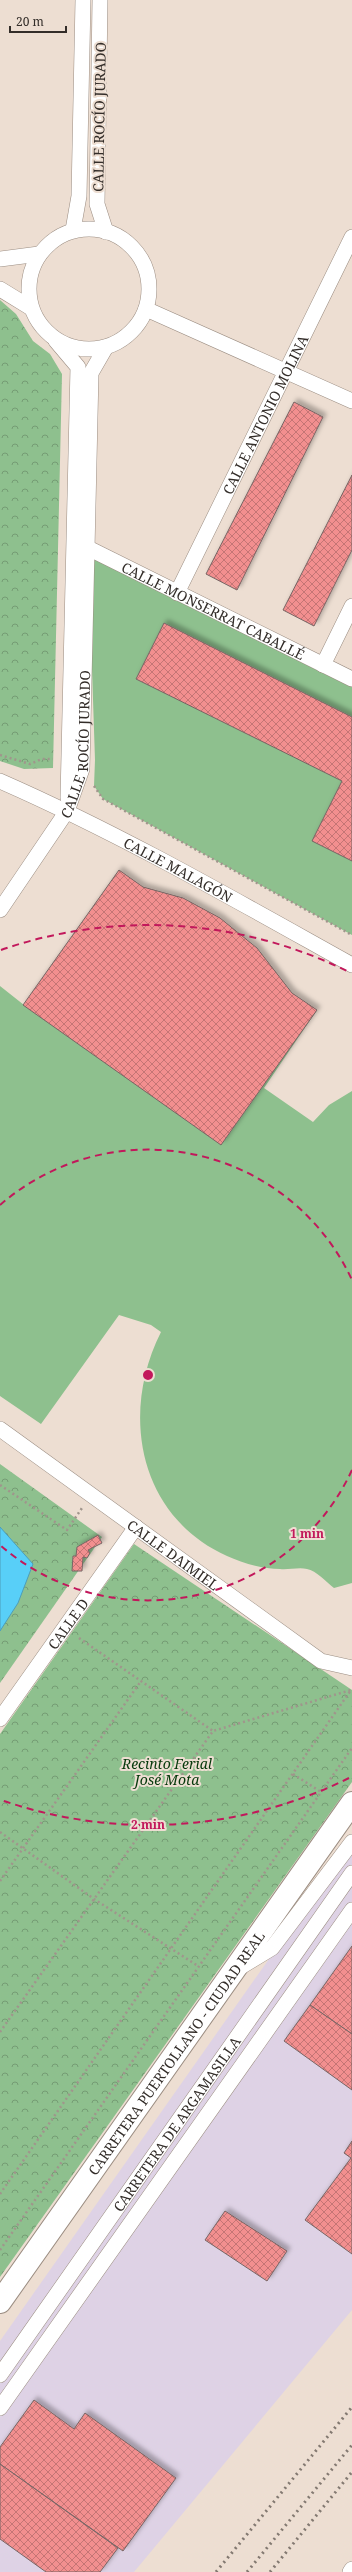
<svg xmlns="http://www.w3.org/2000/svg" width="352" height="2572" font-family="'Noto Serif',serif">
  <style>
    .commercial { fill: #ded2e5 }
    .green { fill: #8ec08e }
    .park { fill: url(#park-crowns) }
    .water { fill: #58cff8; stroke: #4d9eba }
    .building { fill: url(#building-cross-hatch); stroke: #776564; filter: url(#shadow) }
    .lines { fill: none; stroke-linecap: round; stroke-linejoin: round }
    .street-casing { stroke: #9b8d82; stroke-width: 16 }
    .highway-casing { stroke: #9b8d82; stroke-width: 24 }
    .path { stroke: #a0958c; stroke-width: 2.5; stroke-dasharray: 2 3; stroke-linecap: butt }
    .street { stroke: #fff; stroke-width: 15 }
    .highway { stroke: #fff; stroke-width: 22 }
    .rail { stroke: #837971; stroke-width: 3; stroke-dasharray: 2 4; stroke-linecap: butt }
    .ring { fill: none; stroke: #c2185b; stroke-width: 2; stroke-dasharray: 7 5 }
    .labels { text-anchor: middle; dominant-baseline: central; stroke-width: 4; stroke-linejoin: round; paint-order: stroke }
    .street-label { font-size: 14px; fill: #332d29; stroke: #edded2 }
    .park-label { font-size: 14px; font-style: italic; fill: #05390b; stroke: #edded2 }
    .centre { fill: #c2185b; stroke: #edded2; stroke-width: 2 }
    .ring-label { font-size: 12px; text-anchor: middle; font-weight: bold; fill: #c2185b; stroke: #edded2; stroke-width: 4; stroke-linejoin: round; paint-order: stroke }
  </style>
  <defs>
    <pattern id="park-crowns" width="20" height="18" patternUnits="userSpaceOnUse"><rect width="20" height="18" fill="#8ec08e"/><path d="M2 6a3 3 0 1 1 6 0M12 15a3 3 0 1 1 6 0" fill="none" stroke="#759c74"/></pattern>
    <pattern id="building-cross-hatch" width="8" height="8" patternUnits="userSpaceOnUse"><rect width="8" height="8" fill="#f28f8f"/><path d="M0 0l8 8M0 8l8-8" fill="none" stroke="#c57575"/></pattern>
    <filter id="shadow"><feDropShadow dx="3.5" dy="-3.5" stdDeviation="2" flood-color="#0004"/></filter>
  </defs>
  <rect width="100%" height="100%" fill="#edded2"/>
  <path class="commercial" d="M352,1841V2310L134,2572H0V2341Z"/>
  <g class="green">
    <path d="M88,548L352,679V935L103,799L94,786L95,760Z"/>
    <path d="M119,870L143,887L183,898L220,918L257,948L292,993L317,1010L264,1088L313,1122L329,1105L352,1091V1583L334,1588C327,1583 316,1570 307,1569C299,1567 288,1570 280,1569C263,1569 242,1563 227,1556C138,1516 120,1413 161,1332L151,1325L119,1315L41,1424L0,1396V986L24,1005Z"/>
  </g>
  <g class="park">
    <path d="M0,300L16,314L33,341L50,354L62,374L53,768L24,769L0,761Z"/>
    <path d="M0,1464L102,1537L0,1683Z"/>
    <path d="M134,1544L352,1690V1782L0,2277V1734Z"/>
  </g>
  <path class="water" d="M0,1527L33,1564L18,1603L0,1631Z"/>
  <g class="building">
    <path d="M294,402L323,417L237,590L206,574Z"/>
    <path d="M352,475V550L314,626L283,610Z"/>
    <path d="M164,623L352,717V861L312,841L342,781L136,679Z"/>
    <path d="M119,870L143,887L183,898L220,918L257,948L292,993L317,1010L221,1145L23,1005Z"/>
    <path d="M98,1535L102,1543L88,1550L90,1553L87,1558L83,1557L82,1571H72L73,1556H76L77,1547Z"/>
    <path d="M352,1946V2034L310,2005Z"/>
    <path d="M310,2005L352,2034V2090L284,2041Z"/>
    <path d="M352,2141V2254L305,2220L351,2158L344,2153Z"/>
    <path d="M225,2211L287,2251L267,2281L205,2240Z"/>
    <path d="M34,2400L74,2429L85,2413L176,2478L123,2551L0,2464V2447Z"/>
    <path d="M0,2464L118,2548L100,2572H46L0,2539Z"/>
  </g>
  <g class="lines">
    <g class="street-casing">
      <g id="street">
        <path d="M100,0L97,204L106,232"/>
        <circle cx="89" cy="289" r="60"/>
        <path d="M73,230L79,196L83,0"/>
        <path d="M0,259L39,254"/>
        <path d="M0,289L31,308"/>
        <path d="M146,309L352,401"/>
        <path d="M56,341L78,367L68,798"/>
        <path id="s1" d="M79,548H88L352,679"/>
        <path id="s2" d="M177,593L352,237"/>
        <path d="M323,665L352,606"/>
        <path id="s3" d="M0,781C121,834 237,901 352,965"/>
        <path id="s4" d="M0,910L67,811L82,769L91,373L106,347"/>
        <path id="s5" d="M0,1429L321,1661L352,1668"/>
        <path id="s6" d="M0,1719L136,1527"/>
        <path d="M239,1968L272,1948L352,1842"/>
        <path id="s7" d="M0,2375L352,1873"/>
        <path d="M0,2408L352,1910"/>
        <path d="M350,2572L352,2569"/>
      </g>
    </g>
    <g class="highway-casing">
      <g id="highway">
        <path id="s8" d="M0,2302L352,1803"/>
      </g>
    </g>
    <g class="path">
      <path d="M0,755L30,764L42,759H53"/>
      <path d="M94,786L103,799L352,935"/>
      <path d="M0,1485L67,1530L82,1508"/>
      <path d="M79,1638L213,1731"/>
      <path d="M293,1774L321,1792"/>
      <path d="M0,1832L94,1899L198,1966"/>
      <path d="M0,1881L141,1681"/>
      <path d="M0,2032L213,1731L351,1690"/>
      <path d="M0,2194L351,1690"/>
      <path d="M0,2250L352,1748"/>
    </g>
    <use href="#street" class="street"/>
    <use href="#highway" class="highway"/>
    <g class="rail">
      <path d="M216,2572L352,2407"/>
      <path d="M247,2572L352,2445"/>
      <path d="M270,2572L352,2472"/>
    </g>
  </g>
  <g class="ring">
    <path d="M352 1470A225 225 0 0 1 0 1545M0 1205A225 225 0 0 1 352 1280"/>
    <path d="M349 1778A450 450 0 0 1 1 1800M1 950A450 450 0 0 1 349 972"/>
  </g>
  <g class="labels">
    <g class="street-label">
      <text transform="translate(99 117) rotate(-89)">CALLE ROCÍO JURADO</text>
      <text stroke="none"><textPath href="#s2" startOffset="199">CALLE ANTONIO MOLINA</textPath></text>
      <text stroke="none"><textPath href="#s1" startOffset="149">CALLE MONSERRAT CABALLÉ</textPath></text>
      <text stroke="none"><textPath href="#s4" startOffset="188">CALLE ROCÍO JURADO</textPath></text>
      <text stroke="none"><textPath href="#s3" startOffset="199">CALLE MALAGÓN</textPath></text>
      <text stroke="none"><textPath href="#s5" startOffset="214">CALLE DAIMIEL</textPath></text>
      <text stroke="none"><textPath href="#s6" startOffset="117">CALLE D</textPath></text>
      <text stroke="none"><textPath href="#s8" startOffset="305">CARRETERA PUERTOLLANO - CIUDAD REAL</textPath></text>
      <text stroke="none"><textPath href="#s7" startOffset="307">CARRETERA DE ARGAMASILLA</textPath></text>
    </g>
    <g class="park-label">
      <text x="167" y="1763">Recinto Ferial<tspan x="167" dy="16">José Mota</tspan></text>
    </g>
  </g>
  <circle cx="148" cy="1375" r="6" class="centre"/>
  <g class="ring-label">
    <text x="307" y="1538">1 min</text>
    <text x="148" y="1829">2 min</text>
  </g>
  <path d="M10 26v6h56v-6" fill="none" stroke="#332d29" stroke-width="2"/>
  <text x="16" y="26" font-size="12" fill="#332d29" stroke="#edded2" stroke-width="3" paint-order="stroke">20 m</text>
</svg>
